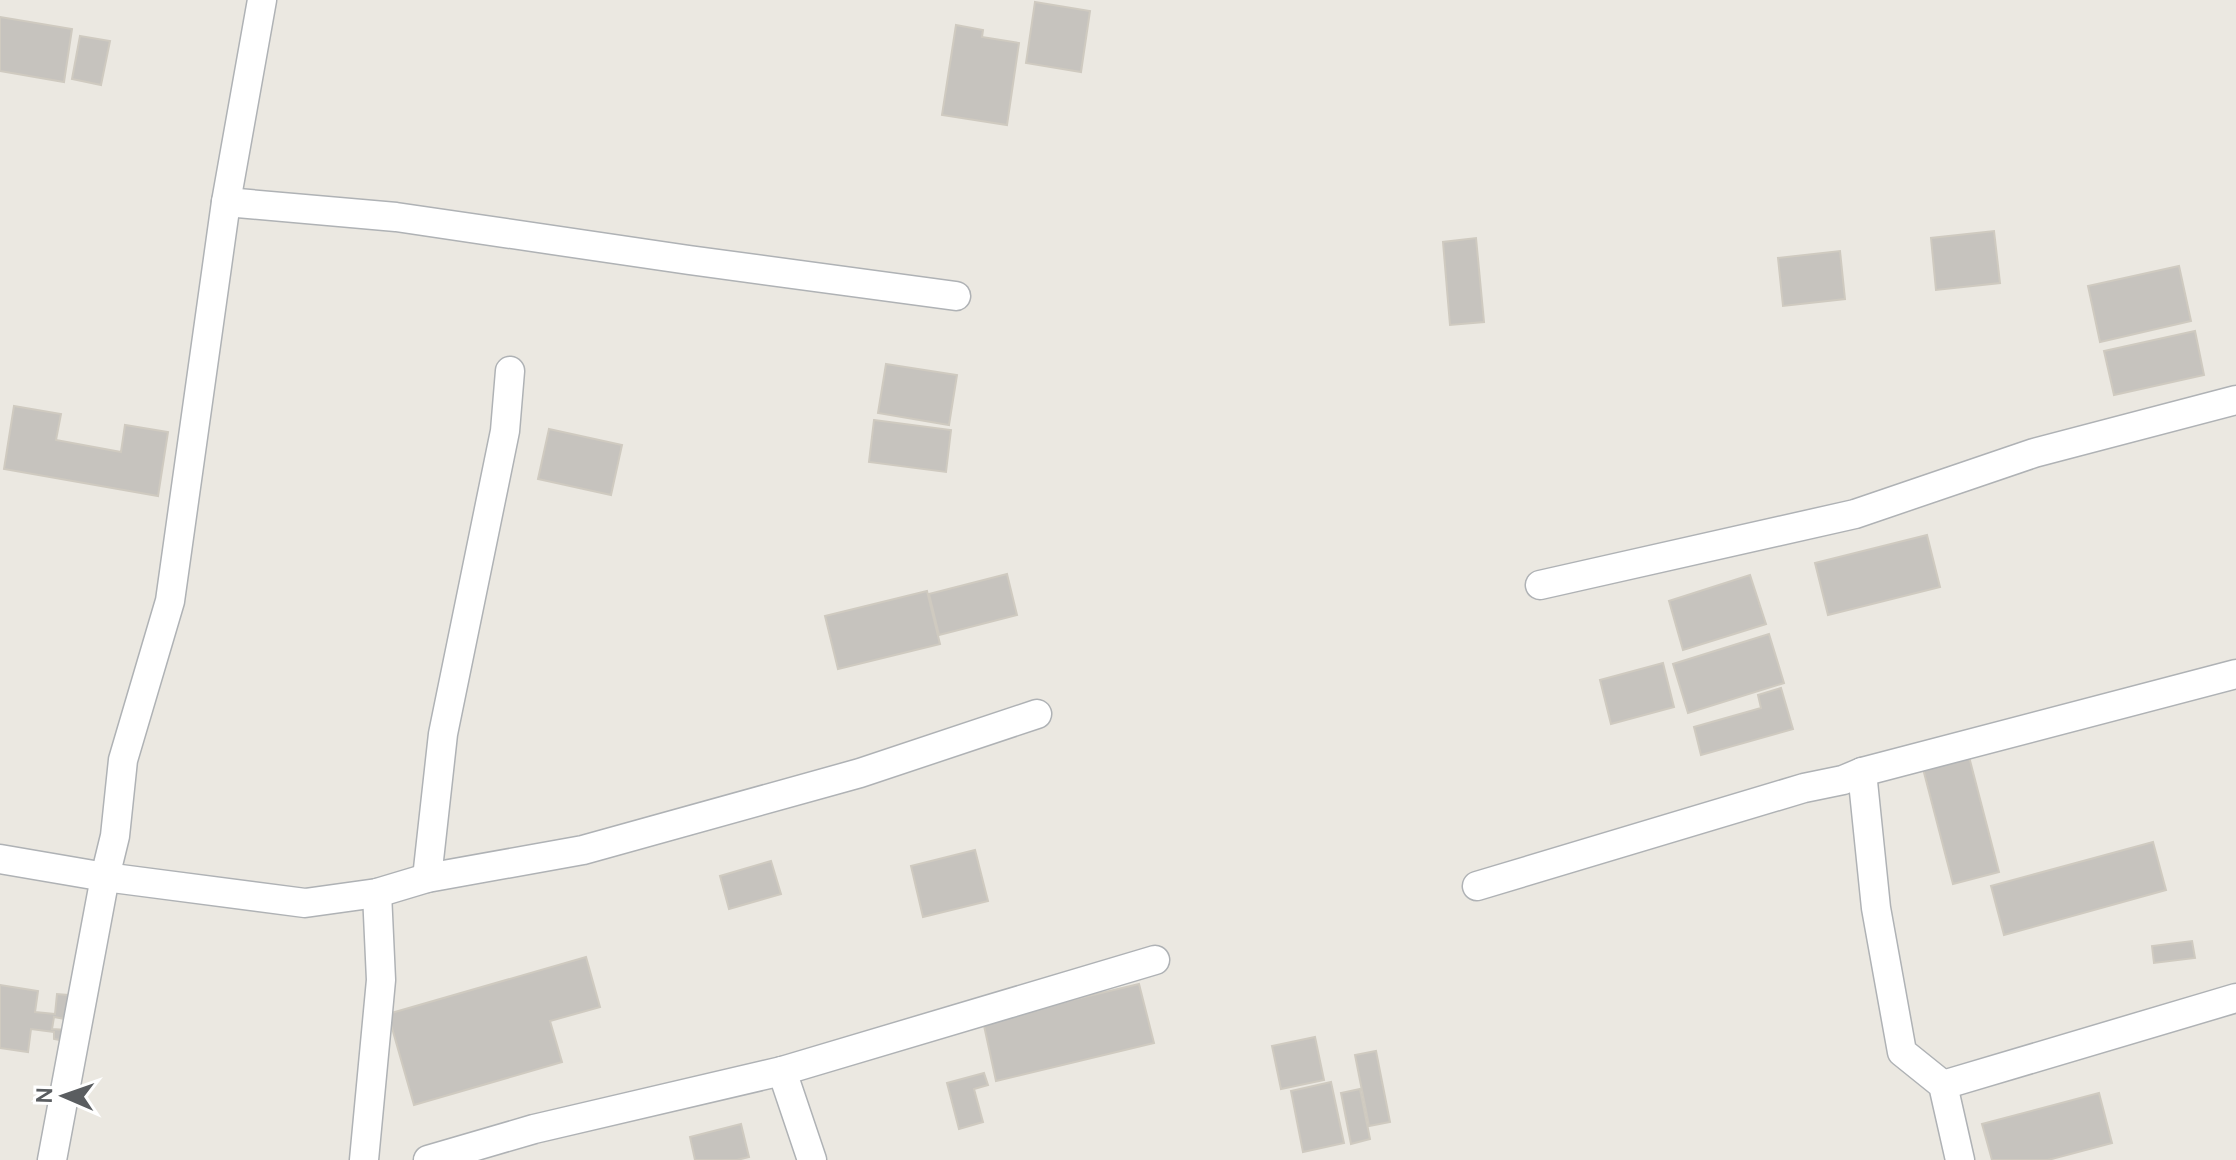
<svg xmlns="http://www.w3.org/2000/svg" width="2236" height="1160" font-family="Manrope,sans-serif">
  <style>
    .building { fill: #c6c3be; stroke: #cfcac0; stroke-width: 2 }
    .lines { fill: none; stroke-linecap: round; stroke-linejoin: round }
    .street-casing { stroke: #afb2b5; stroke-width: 31 }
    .street { stroke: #fff; stroke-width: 28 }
  </style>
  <rect width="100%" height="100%" fill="#ebe8e1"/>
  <g class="building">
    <path d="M1035,2L1090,11L1081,72L1026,63Z"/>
    <path d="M0,17L72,29L64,82L0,71Z"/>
    <path d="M956,25L983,30L982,37L1019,43L1007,125L942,115Z"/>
    <path d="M80,36L110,41L101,85L72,79Z"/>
    <path d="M1994,231L2000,283L1936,290L1931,238Z"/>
    <path d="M1476,238L1484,322L1450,325L1443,242Z"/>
    <path d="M1840,251L1845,299L1783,306L1778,258Z"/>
    <path d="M2179,266L2191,321L2100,342L2088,286Z"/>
    <path d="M2195,331L2204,375L2114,395L2104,351Z"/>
    <path d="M886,364L957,375L949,425L878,413Z"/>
    <path d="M14,406L61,414L56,440L121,452L125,425L168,432L158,496L4,469Z"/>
    <path d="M874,420L951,430L946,472L869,462Z"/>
    <path d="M549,429L622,445L611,495L538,479Z"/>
    <path d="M1927,535L1940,587L1828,615L1815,563Z"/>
    <path d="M1007,574L1017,615L939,635L929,594Z"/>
    <path d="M1750,575L1766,624L1683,650L1669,601Z"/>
    <path d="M927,591L940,644L838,669L825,616Z"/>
    <path d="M1769,634L1784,683L1688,713L1673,664Z"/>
    <path d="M1663,663L1674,707L1611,724L1600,680Z"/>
    <path d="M1781,688L1793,729L1701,755L1694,727L1761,708L1758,695Z"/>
    <path d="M1967,749L1999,872L1953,884L1921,761Z"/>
    <path d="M2153,842L2166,890L2004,935L1991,886Z"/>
    <path d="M975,850L988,901L923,917L911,866Z"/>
    <path d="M771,861L781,894L729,909L720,876Z"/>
    <path d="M2192,941L2195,958L2154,963L2152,946Z"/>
    <path d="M586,957L600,1007L550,1021L562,1062L414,1105L388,1014Z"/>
    <path d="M1139,984L1154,1043L996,1081L983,1021Z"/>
    <path d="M0,985L38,991L35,1012L55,1014L57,994L68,995L65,1019L54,1017L52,1029L66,1030L65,1041L54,1039V1032L31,1029L28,1052L0,1048Z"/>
    <path d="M1315,1037L1324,1080L1281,1089L1272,1046Z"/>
    <path d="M1376,1051L1390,1122L1369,1126L1355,1055Z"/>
    <path d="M984,1073L988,1085L974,1089L983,1122L959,1129L947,1083Z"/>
    <path d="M1331,1082L1344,1143L1303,1152L1291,1091Z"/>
    <path d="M1360,1089L1370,1139L1351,1144L1341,1093Z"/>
    <path d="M2099,1093L2112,1143L2048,1160H1992L1982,1124Z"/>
    <path d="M741,1124L749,1157L737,1160H695L690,1137Z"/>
  </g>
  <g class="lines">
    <g class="street-casing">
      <g id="street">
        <path d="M226,202L396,217L689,260L956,296"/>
        <path d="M1540,585L1855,514L2034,453L2236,400"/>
        <path d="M0,859L105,877L305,903L377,893L427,878L583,850L860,773L1037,714"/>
        <path d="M427,878L443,734L505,431L510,371"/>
        <path d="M1477,886L1804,788L1843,780L1862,772"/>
        <path d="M782,1071L812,1160"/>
        <path d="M1943,1085L2236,998"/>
        <path d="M52,1160L105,877L115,836L123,760L170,601L226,202L262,0"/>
        <path d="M364,1160L381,980L377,893"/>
        <path d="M428,1160L534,1129L782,1071L1155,960"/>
        <path d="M1960,1160L1943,1085L1902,1052L1876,908L1862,772L2236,674"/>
      </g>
    </g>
    <use href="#street" class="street"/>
  </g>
  <g transform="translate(64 1096) rotate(272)" stroke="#ffffff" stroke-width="6" paint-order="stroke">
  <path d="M0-6L14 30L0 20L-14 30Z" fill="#5a5d60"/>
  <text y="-12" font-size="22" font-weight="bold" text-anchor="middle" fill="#5a5d60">N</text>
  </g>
</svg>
